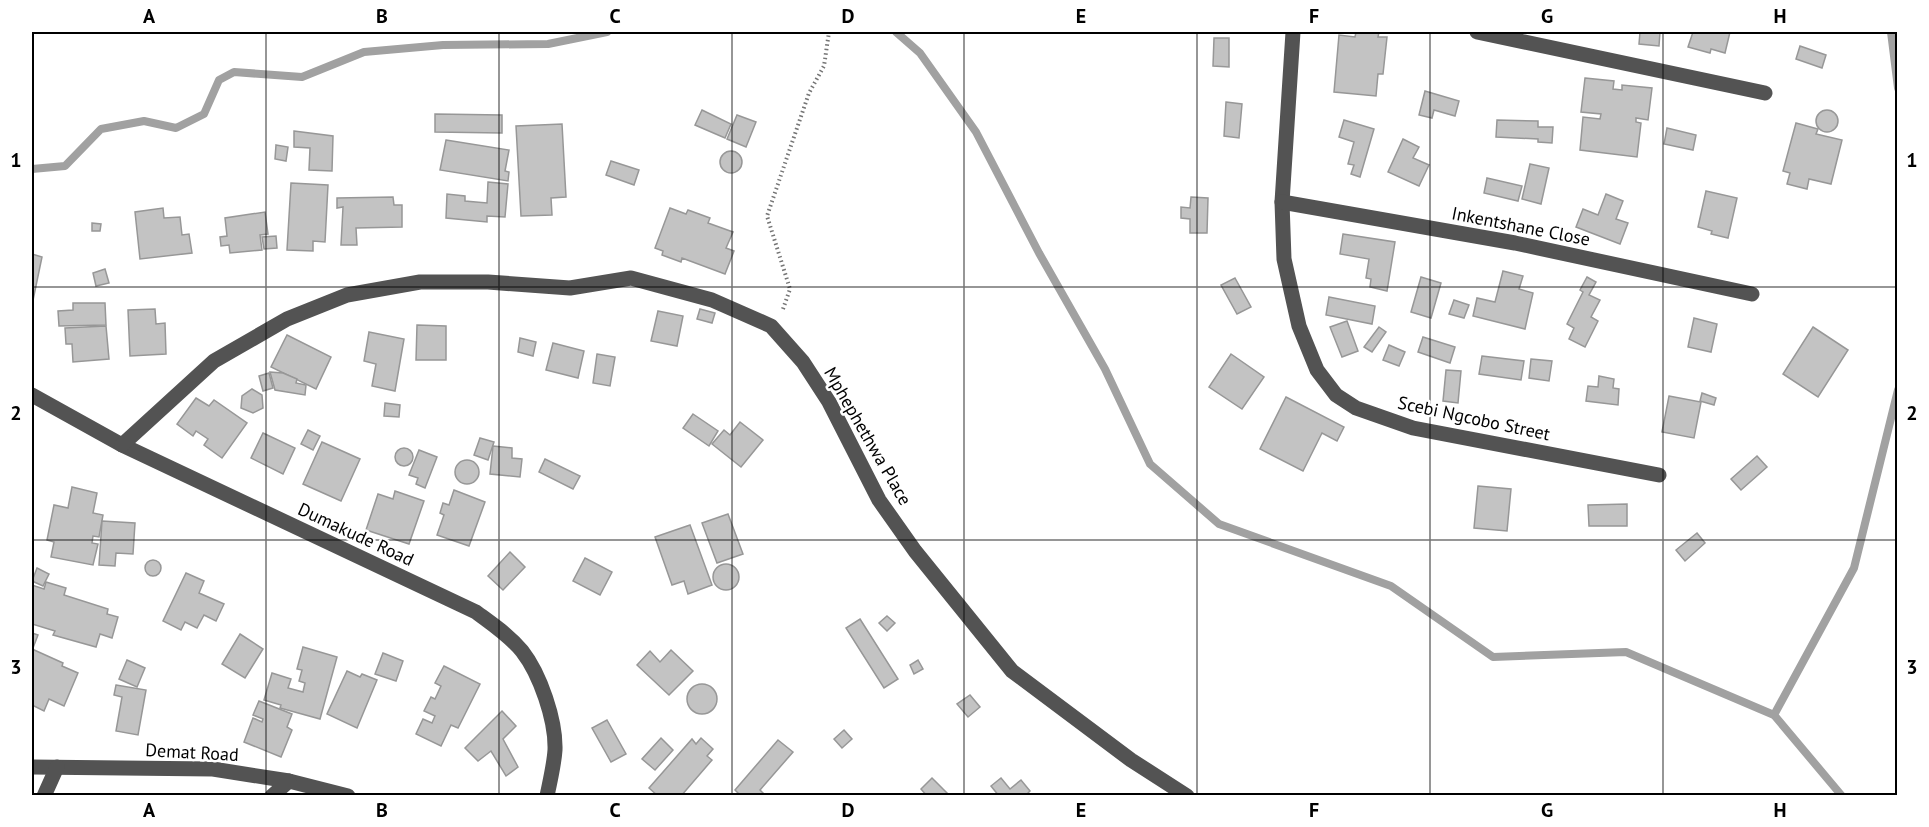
<svg xmlns="http://www.w3.org/2000/svg" width="1929" height="827" font-family="'PT Sans',sans-serif">
  <style>
    .lines { fill: none; stroke-linecap: round; stroke-linejoin: round }
    .stream { stroke: #a1a1a1; stroke-width: 8 }
    .building { fill: #c3c3c3; stroke: #979797; stroke-width: 1.5 }
    .path { stroke: #757575; stroke-width: 4; stroke-dasharray: 1.5 3; stroke-linecap: butt }
    .minor { stroke: #535353; stroke-width: 15 }
    .grid { fill: none; stroke: #000; stroke-width: 1.5; stroke-opacity: 0.55 }
    .labels { text-anchor: middle; dominant-baseline: central; stroke-width: 5; stroke-linejoin: round; paint-order: stroke }
    .street-label { font-size: 18px; fill: #000; stroke: #fff }
    .neatline { fill: none; stroke: #000; stroke-width: 2 }
    .grid-label { font-size: 20px; text-anchor: middle; font-weight: bold; fill: #000 }
  </style>
  <rect width="100%" height="100%" fill="#fff"/>
  <g class="lines">
    <g class="stream">
      <path d="M896,32L920,53L976,132L1039,253L1105,369L1150,464L1219,524L1391,586L1493,657L1626,652L1774,715L1842,796"/>
      <path d="M1891,32L1898,88"/>
      <path d="M32,169L65,166L101,129L144,121L176,128L204,114L219,80L234,72L302,77L364,52L443,45L548,44L607,32"/>
      <path d="M1774,715L1854,568L1898,390"/>
    </g>
  </g>
  <g class="building">
    <path d="M1356,32H1379L1378,37H1387L1383,74H1378L1376,96L1334,92L1339,35L1355,37Z"/>
    <path d="M1640,32H1660L1659,46L1639,44Z"/>
    <path d="M1693,32H1730L1725,53L1711,49L1710,53L1688,47Z"/>
    <path d="M1214,38H1229V67L1213,66Z"/>
    <path d="M1800,46L1826,55L1822,68L1796,59Z"/>
    <path d="M1585,78L1614,81L1613,89L1622,90V85L1652,88L1648,120L1636,118V122L1641,123L1637,157L1580,150L1583,117L1600,119L1601,114L1581,112Z"/>
    <path d="M1425,91L1459,101L1455,116L1434,110L1432,118L1419,115Z"/>
    <path d="M1226,102L1242,104L1239,138L1224,136Z"/>
    <path d="M702,110L731,124L725,138L695,125Z"/>
    <circle cx="1827" cy="121" r="11"/>
    <path d="M435,114L502,115V133L435,132Z"/>
    <path d="M737,115L756,122L746,147L727,139Z"/>
    <path d="M1344,120L1374,129L1360,177L1351,174L1354,165L1348,164L1354,142L1339,137Z"/>
    <path d="M1497,120L1538,121V127H1553L1552,143L1538,142V139L1496,137Z"/>
    <path d="M1796,123L1818,129L1816,134L1842,140L1831,184L1809,179L1807,189L1787,184L1790,173L1783,171Z"/>
    <path d="M562,124L566,197L551,198L552,215L521,216L516,126Z"/>
    <path d="M1667,128L1696,135L1693,150L1664,144Z"/>
    <path d="M294,131L333,136L332,171L309,170L310,148L294,147Z"/>
    <path d="M1403,139L1419,147L1413,158L1429,165L1419,186L1388,172Z"/>
    <path d="M446,140L509,150L505,171L509,172L508,181L440,170Z"/>
    <path d="M276,145L288,147L286,161L275,159Z"/>
    <circle cx="731" cy="162" r="11"/>
    <path d="M611,161L639,170L634,185L606,175Z"/>
    <path d="M1530,164L1549,168L1541,204L1522,199Z"/>
    <path d="M1487,178L1522,186L1518,201L1484,193Z"/>
    <path d="M488,182L508,184L505,217L487,216V222L446,218L447,194L465,196V201L487,203Z"/>
    <path d="M291,183L328,185L325,242L313,241V251L287,250Z"/>
    <path d="M1706,191L1737,198L1728,238L1711,234L1712,231L1698,227Z"/>
    <path d="M1606,194L1623,201L1616,219L1628,223L1620,244L1576,227L1583,209L1598,215Z"/>
    <path d="M393,197L394,205H402V227L356,228L357,245H341L343,207L337,208V198Z"/>
    <path d="M1191,197L1208,198L1207,233H1190V219L1181,218V207L1190,208Z"/>
    <path d="M163,208L164,218L180,217L182,235L189,234L192,253L140,259L135,212Z"/>
    <path d="M670,208L686,214L688,210L710,218L708,223L733,232L726,248L734,251L725,274L682,258L681,262L662,255L663,251L655,248Z"/>
    <path d="M265,212L268,234L260,235L262,250L230,253L229,245L221,246L220,237L227,236L225,218Z"/>
    <path d="M92,223L101,224L100,231H92Z"/>
    <path d="M1343,234L1395,242L1387,291L1370,287L1371,279L1366,278L1369,259L1340,254Z"/>
    <path d="M276,236L277,248L264,249L262,237Z"/>
    <path d="M32,254L42,257L32,305Z"/>
    <path d="M105,269L109,283L96,286L93,273Z"/>
    <path d="M1503,271L1523,276L1519,289L1533,293L1525,329L1473,316L1477,298L1495,302Z"/>
    <path d="M1421,277L1441,283L1431,318L1411,312Z"/>
    <path d="M1587,277L1596,282L1589,295L1600,300L1591,317L1598,321L1585,347L1569,339L1574,328L1567,324L1583,292L1580,290Z"/>
    <path d="M1235,278L1251,307L1237,314L1221,285Z"/>
    <path d="M1329,297L1375,306L1372,324L1326,315Z"/>
    <path d="M1454,300L1469,305L1464,318L1449,314Z"/>
    <path d="M73,303H105L106,325L59,326L58,311L73,310Z"/>
    <path d="M155,309L156,324L165,323L166,354L130,356L128,310Z"/>
    <path d="M700,309L715,313L712,323L697,319Z"/>
    <path d="M658,311L683,316L677,346L651,341Z"/>
    <path d="M1694,318L1717,324L1711,352L1688,347Z"/>
    <path d="M1347,321L1358,351L1342,357L1330,327Z"/>
    <path d="M417,325L446,326V360H416Z"/>
    <path d="M106,326L109,359L73,362L72,344H66L65,328Z"/>
    <path d="M1379,327L1386,332L1372,352L1364,347Z"/>
    <path d="M1813,327L1848,350L1818,397L1783,374Z"/>
    <path d="M369,332L404,339L395,391L372,386L376,364L364,361Z"/>
    <path d="M287,335L331,357L316,389L271,367Z"/>
    <path d="M1423,337L1455,347L1450,363L1418,352Z"/>
    <path d="M520,338L536,342L533,356L518,352Z"/>
    <path d="M553,343L584,351L578,378L546,370Z"/>
    <path d="M1389,345L1405,352L1399,366L1383,360Z"/>
    <path d="M597,354L615,357L610,386L593,383Z"/>
    <path d="M1231,354L1264,377L1242,409L1209,387Z"/>
    <path d="M1482,356L1524,361L1521,380L1479,374Z"/>
    <path d="M1531,359L1552,361L1549,381L1529,378Z"/>
    <path d="M1446,370L1461,371L1458,403L1443,401Z"/>
    <path d="M270,372L283,373L297,379L296,383L306,385L305,395L275,390Z"/>
    <path d="M269,373L273,388L263,391L259,376Z"/>
    <path d="M1599,376L1614,379L1613,388L1619,389L1618,405L1586,401L1588,386L1598,387Z"/>
    <path d="M252,389L262,395L263,408L253,413L241,408L242,396Z"/>
    <path d="M1702,393L1716,398L1714,405L1700,401Z"/>
    <path d="M1669,396L1701,402L1694,438L1662,432Z"/>
    <path d="M1286,397L1344,427L1337,441L1322,433L1303,471L1260,449Z"/>
    <path d="M196,398L209,406L214,400L247,423L222,458L204,445L208,439L196,431L193,436L177,424Z"/>
    <path d="M385,403L400,405L399,417L384,416Z"/>
    <path d="M693,414L718,431L709,446L683,428Z"/>
    <path d="M740,422L763,440L741,467L712,444L724,430L730,435Z"/>
    <path d="M308,430L320,436L313,450L301,444Z"/>
    <path d="M263,433L295,448L283,474L251,458Z"/>
    <path d="M480,438L494,442L488,460L474,455Z"/>
    <path d="M322,442L360,459L341,501L303,484Z"/>
    <path d="M493,446L512,448V458L522,459L520,477L490,474Z"/>
    <circle cx="404" cy="457" r="9"/>
    <path d="M419,450L437,457L425,488L416,484L418,478L409,475Z"/>
    <path d="M1757,456L1767,467L1741,490L1731,479Z"/>
    <path d="M545,459L580,476L573,489L539,472Z"/>
    <circle cx="467" cy="472" r="12"/>
    <path d="M1478,486L1511,489L1507,531L1474,528Z"/>
    <path d="M72,487L97,493L93,513L103,515L99,537L93,536L92,543L98,544L93,565L51,557L54,542L47,540L54,505L68,508Z"/>
    <path d="M454,490L485,502L469,546L437,535L444,515L440,513L443,503L449,505Z"/>
    <path d="M395,491L424,501L409,544L366,530L378,494L393,499Z"/>
    <path d="M1627,504V526H1589L1588,505Z"/>
    <path d="M728,514L743,554L717,563L702,523Z"/>
    <path d="M102,521L135,523L133,554L116,553L115,566L99,565Z"/>
    <path d="M690,525L712,585L688,594L684,581L672,585L655,537Z"/>
    <path d="M1697,533L1705,543L1685,561L1676,550Z"/>
    <path d="M510,552L525,567L503,590L488,576Z"/>
    <path d="M585,558L612,572L600,595L573,581Z"/>
    <circle cx="153" cy="568" r="8"/>
    <circle cx="726" cy="577" r="13"/>
    <path d="M37,568L49,574L43,586L32,581Z"/>
    <path d="M186,573L204,581L199,593L224,604L216,621L204,615L197,628L185,622L181,630L163,621Z"/>
    <path d="M46,582L66,588L64,595L108,609L107,614L118,617L112,638L100,634L96,647L53,635L55,631L32,624V585L44,589Z"/>
    <path d="M887,616L895,623L887,631L879,623Z"/>
    <path d="M860,619L898,679L884,688L846,628Z"/>
    <path d="M32,633L38,635L33,648L32,647Z"/>
    <path d="M240,634L263,649L245,678L222,664Z"/>
    <path d="M303,647L337,657L320,719L280,708L281,705L264,700L272,673L291,679L288,688L303,692L305,683L299,681L302,670L297,669Z"/>
    <path d="M32,649L63,663L62,666L78,673L64,706L49,699L44,711L32,705Z"/>
    <path d="M671,650L693,671L669,695L637,665L650,651L660,662Z"/>
    <path d="M383,653L403,661L396,681L375,674Z"/>
    <path d="M127,660L145,668L137,687L119,679Z"/>
    <path d="M918,660L923,669L914,674L910,665Z"/>
    <path d="M444,666L480,684L458,728L451,725L441,746L416,734L423,719L432,723L435,716L424,711L431,697L435,699L441,686L435,683Z"/>
    <path d="M347,671L360,677L362,674L377,680L357,728L327,714Z"/>
    <circle cx="702" cy="699" r="15"/>
    <path d="M116,685L146,690L138,735L116,731L122,697L114,695Z"/>
    <path d="M970,695L980,707L968,717L957,704Z"/>
    <path d="M259,701L292,714L287,727L292,730L281,757L244,742L253,718L262,722L263,719L253,715Z"/>
    <path d="M502,711L516,726L503,739L518,767L506,776L491,751L478,761L465,748Z"/>
    <path d="M607,720L626,754L611,762L592,728Z"/>
    <path d="M844,730L852,739L842,748L834,739Z"/>
    <path d="M661,738L673,750L655,770L642,759Z"/>
    <path d="M701,738L713,749L707,756L712,760L681,796H658L649,788L692,739L696,744Z"/>
    <path d="M778,740L793,752L760,790L764,794L763,796H741L735,790Z"/>
    <path d="M932,778L950,796H927L921,789Z"/>
    <path d="M1001,778L1010,789L1021,780L1030,791L1025,796H999L991,786Z"/>
  </g>
  <g class="lines">
    <path class="path" d="M783,309L790,289L767,216L809,93L824,66L829,32"/>
    <g class="minor">
      <path d="M1293,32L1282,202L1284,259L1299,326L1317,370L1336,395L1356,408L1413,428L1659,475"/>
      <path d="M1477,32L1765,93"/>
      <path d="M1282,202L1515,243L1752,294"/>
      <path d="M32,395L122,445L476,612C492,624 509,635 522,651C540,674 556,720 555,750C554,765 550,781 547,796"/>
      <path d="M122,445L214,361L287,319L347,295L420,282H488L570,288L631,278L712,300L771,326L803,362L829,402L879,500L915,551L1012,671L1131,760L1187,796"/>
      <path d="M32,767L213,769L289,781L348,796"/>
      <path d="M44,796L57,767"/>
      <path d="M272,796L289,781"/>
    </g>
  </g>
  <path class="grid" d="M266,32V796M499,32V796M732,32V796M964,32V796M1197,32V796M1430,32V796M1663,32V796M32,287H1898M32,540H1898"/>
  <g class="labels">
    <g class="street-label">
      <text transform="translate(1521 226) rotate(11)">Inkentshane Close</text>
      <text transform="translate(1474 418) rotate(12)">Scebi Ngcobo Street</text>
      <text transform="translate(868 436) rotate(60)">Mphephethwa Place</text>
      <text transform="translate(356 534) rotate(25)">Dumakude Road</text>
      <text transform="translate(192 752) rotate(3)">Demat Road</text>
    </g>
  </g>
  <rect width="1929" height="827" fill="none" stroke="#ffffff" stroke-width="66"/>
  <rect x="33" y="33" width="1863" height="761" class="neatline"/>
  <g class="grid-label">
    <text x="149" y="23">A</text>
    <text x="382" y="23">B</text>
    <text x="615" y="23">C</text>
    <text x="848" y="23">D</text>
    <text x="1081" y="23">E</text>
    <text x="1314" y="23">F</text>
    <text x="1547" y="23">G</text>
    <text x="1780" y="23">H</text>
    <text x="16" y="167">1</text>
    <text x="1912" y="167">1</text>
    <text x="16" y="420">2</text>
    <text x="1912" y="420">2</text>
    <text x="16" y="674">3</text>
    <text x="1912" y="674">3</text>
    <text x="149" y="817">A</text>
    <text x="382" y="817">B</text>
    <text x="615" y="817">C</text>
    <text x="848" y="817">D</text>
    <text x="1081" y="817">E</text>
    <text x="1314" y="817">F</text>
    <text x="1547" y="817">G</text>
    <text x="1780" y="817">H</text>
  </g>
</svg>
